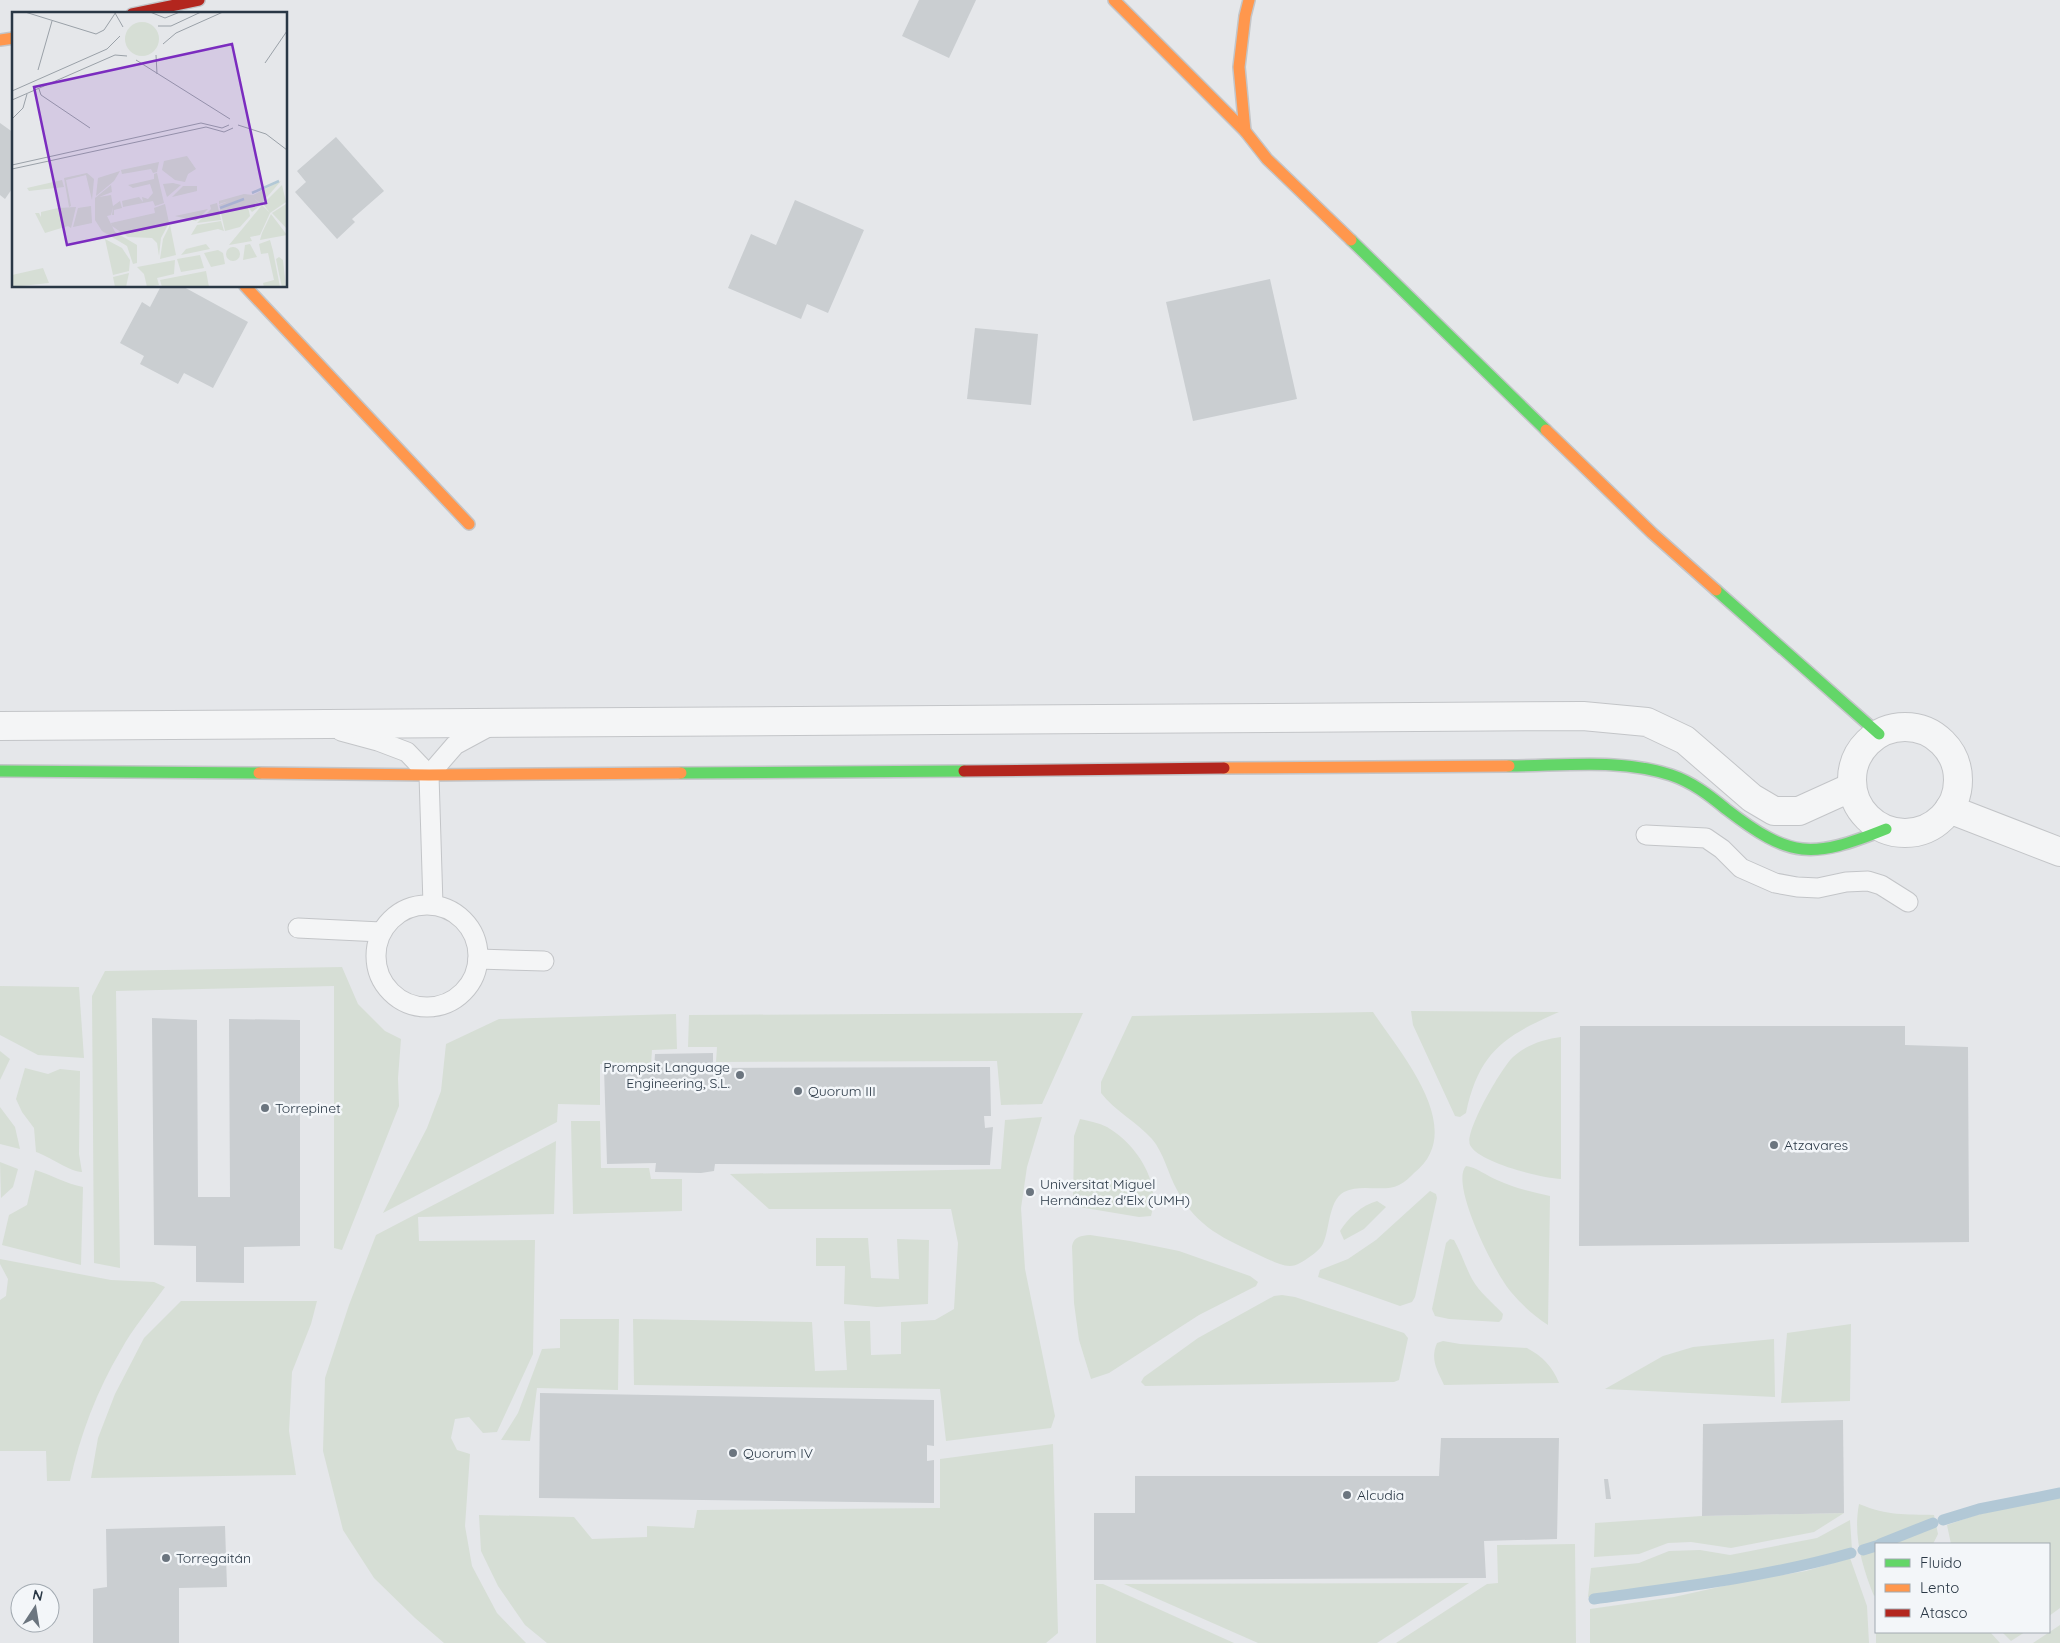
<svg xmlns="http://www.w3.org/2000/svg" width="2060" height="1643" font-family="Quicksand,sans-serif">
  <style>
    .green { fill: #d6ded5 }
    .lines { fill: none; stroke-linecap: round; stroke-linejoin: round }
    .stream { stroke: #b2c8d6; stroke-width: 11 }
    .building { fill: #caced1 }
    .lane-casing { stroke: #c3c5c8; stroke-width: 21 }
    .street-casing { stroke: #c3c5c8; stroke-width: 30 }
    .fast-casing { stroke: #c3c5c8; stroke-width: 14 }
    .slow-casing { stroke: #c3c5c8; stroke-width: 14 }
    .jam-casing { stroke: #c3c5c8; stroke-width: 14 }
    .lane { stroke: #f4f5f6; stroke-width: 19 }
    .street { stroke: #f4f5f6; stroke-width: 28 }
    .fast { stroke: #63d668; stroke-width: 11 }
    .slow { stroke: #ff974d; stroke-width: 11 }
    .jam { stroke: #b3261e; stroke-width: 11 }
    .poi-dot { fill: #6b757f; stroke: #f3f6f9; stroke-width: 2 }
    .labels { text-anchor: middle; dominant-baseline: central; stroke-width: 5; stroke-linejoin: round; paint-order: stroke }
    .poi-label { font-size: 14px; fill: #293745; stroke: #f3f6f9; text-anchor: start }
    .inset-river { fill: none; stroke: #b2c8d6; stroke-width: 2.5 }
    .inset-road { fill: none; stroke: #9aa1a8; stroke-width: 1 }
    .view { fill: #7b2cbf; fill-opacity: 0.15; stroke: #7b2cbf; stroke-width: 2.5 }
    .inset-edge { fill: none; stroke: #293745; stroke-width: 2.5 }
  </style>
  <rect width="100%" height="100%" fill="#e5e7ea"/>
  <g class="green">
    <path d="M342,967L358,1004L385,1031L401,1039L398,1078L399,1106L342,1250L334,1248V986L116,991L120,1268L94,1263L92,996L105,971Z"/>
    <path d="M0,986L79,987L84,1058L38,1055L0,1035Z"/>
    <path d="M1411,1011L1559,1012C1504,1036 1479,1052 1466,1113L1460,1117L1455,1116L1413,1025Z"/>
    <path d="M1373,1012C1400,1053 1469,1130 1414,1173C1410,1177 1405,1182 1399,1185C1383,1193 1362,1183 1344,1192C1327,1201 1330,1236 1321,1247C1316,1253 1307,1259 1300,1263C1288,1271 1273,1261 1261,1256C1225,1239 1197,1228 1177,1190C1168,1174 1164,1153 1152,1139C1137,1122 1115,1111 1101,1093V1082L1132,1016Z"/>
    <path d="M1083,1013L1042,1104L1001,1105L997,1061L716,1062L717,1047H688L689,1015Z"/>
    <path d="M676,1014L677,1049L652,1050L651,1065L600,1064V1105L558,1104L557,1122L383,1213L427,1128L441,1091L446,1044L499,1019Z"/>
    <path d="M1561,1037V1179C1542,1178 1479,1163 1470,1145C1464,1132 1502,1067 1513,1057C1526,1045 1544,1039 1561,1037Z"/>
    <path d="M0,1051L10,1059L0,1080Z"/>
    <path d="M25,1068L48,1074L60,1069L80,1071L79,1154L82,1172C73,1173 48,1156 36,1152L34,1128L22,1112L16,1099Z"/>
    <path d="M0,1107L15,1127L20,1149L0,1144Z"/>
    <path d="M1042,1117L1027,1167L1021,1208L1025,1269L1055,1416L1051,1428L946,1441L940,1389L634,1385L633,1319L812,1322L815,1371L847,1370L844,1321H870L871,1355L901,1354V1322L935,1320L954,1309L958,1243L951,1209H769L730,1174L1001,1169L1005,1120Z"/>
    <path d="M1080,1119C1089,1121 1099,1123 1107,1127C1136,1144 1162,1182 1151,1216L1139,1217L1073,1206L1074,1136Z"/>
    <path d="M571,1121H600L601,1168H649L651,1179H682V1211L573,1214Z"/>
    <path d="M556,1141L554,1214L418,1217L419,1241L535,1240L533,1354L497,1432L483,1433L469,1417L455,1419L451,1438L457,1450L470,1454L465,1526L472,1566L497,1613L526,1643H444L415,1618L374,1578L343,1530L323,1451L325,1378L349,1305L376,1235Z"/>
    <path d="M0,1162L18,1169L13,1187L1,1198Z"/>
    <path d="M1466,1166C1476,1167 1487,1176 1497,1180C1514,1188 1532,1192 1550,1196L1548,1325C1534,1316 1522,1305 1511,1292C1496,1275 1449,1184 1466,1166Z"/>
    <path d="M35,1170C52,1175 66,1184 83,1187L81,1265L2,1245L9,1215L27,1205Z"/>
    <path d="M1430,1191L1436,1194L1437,1198L1415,1297L1412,1302L1400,1306L1318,1277L1320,1270L1348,1259L1376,1240Z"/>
    <path d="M1377,1201L1386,1207L1364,1229L1344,1240L1340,1231C1348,1218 1362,1205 1377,1201Z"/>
    <path d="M1090,1235L1130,1241L1179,1251L1250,1276L1258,1282L1256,1286L1199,1315L1109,1373L1091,1379L1079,1340L1074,1303L1072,1246C1074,1236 1081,1236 1090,1235Z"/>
    <path d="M816,1238H868L871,1278L899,1279L897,1239L929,1240L928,1304L877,1307L844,1304L845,1266H816Z"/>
    <path d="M1450,1239L1454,1240C1461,1252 1465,1266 1472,1279C1479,1292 1493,1303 1503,1314L1502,1319L1499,1322L1449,1319L1435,1316L1432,1309L1446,1243Z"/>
    <path d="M0,1259L111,1280L154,1282L165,1287C150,1308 133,1328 121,1350C97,1390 80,1435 70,1481H47L46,1451H0V1300L6,1296L8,1279L0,1264Z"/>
    <path d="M1282,1295L1295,1297L1404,1333L1408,1338L1399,1380L1394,1382L1145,1386L1141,1382L1144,1377L1198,1338L1274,1296Z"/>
    <path d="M181,1301H317L311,1324L292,1372L289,1431L296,1475L91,1478L98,1438L115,1394L144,1338Z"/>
    <path d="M560,1319H619L618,1390L537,1388L530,1441L501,1440L518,1413L542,1349L560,1348Z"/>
    <path d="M1851,1324L1850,1401L1781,1403L1787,1333Z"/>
    <path d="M1774,1339L1775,1397L1605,1389L1663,1356L1693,1347Z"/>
    <path d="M1443,1341L1460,1344L1527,1348C1542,1356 1553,1367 1559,1383L1444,1385C1437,1370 1430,1359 1437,1343Z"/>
    <path d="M1053,1444L1058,1633L1046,1643H547L525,1625L498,1586L481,1551L479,1515L574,1517L592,1539L647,1537V1526L694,1528L697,1510L940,1508V1459Z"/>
    <path d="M2060,1497V1608L2049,1616V1544H1951L1947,1525L1976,1515Z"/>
    <path d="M1859,1504C1889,1516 1904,1514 1934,1515L1938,1534L1933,1544H1876V1594L1874,1596C1862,1566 1853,1536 1859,1504Z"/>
    <path d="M1844,1513L1814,1532L1731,1548L1691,1542L1668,1543L1639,1554L1594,1557L1595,1523L1702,1516Z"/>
    <path d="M1850,1520L1852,1550L1800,1565L1588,1597L1591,1568L1639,1563L1669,1551L1700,1550L1730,1555L1817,1538Z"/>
    <path d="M1575,1544L1576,1643H1396L1487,1584L1498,1583L1497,1545Z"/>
    <path d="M1850,1558L1867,1606L1869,1643H1590V1609L1674,1597L1746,1581L1806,1571Z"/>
    <path d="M1469,1583L1377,1643H1258L1124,1584Z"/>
    <path d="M1096,1584H1103L1234,1643H1096Z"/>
    <path d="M2060,1625V1643H2033Z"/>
    <path d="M1876,1629V1632H1990L2000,1643H1876Z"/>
    <path d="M2002,1632H2025L2011,1641Z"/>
  </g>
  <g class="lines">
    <g class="stream">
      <path d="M1943,1520L1979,1509L2060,1493"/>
      <path d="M1880,1544L1933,1523"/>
      <path d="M1863,1550L1876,1546"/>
      <path d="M1594,1599C1681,1587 1767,1577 1851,1553"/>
    </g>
  </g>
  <g class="building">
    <path d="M919,0H976L949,58L902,36Z"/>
    <path d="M0,123L14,133V186L5,199L0,195Z"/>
    <path d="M336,137L384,191L352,219L355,222L337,239L295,192L306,182L297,171Z"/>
    <path d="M795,200L864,230L828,313L807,304L801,319L728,288L751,234L776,245Z"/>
    <path d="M1270,279L1297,399L1193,421L1166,302Z"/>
    <path d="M161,286H182L248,322L213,388L184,373L178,384L140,364L144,356L120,343L142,302L150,307Z"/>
    <path d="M975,328L1038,334L1031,405L967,399Z"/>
    <path d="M152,1018L197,1020L198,1197H230L229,1019L300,1020V1246L244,1247V1283L196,1282V1246L154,1245Z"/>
    <path d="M1580,1026H1905V1045L1968,1047L1969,1242L1579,1246Z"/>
    <path d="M713,1053V1068L990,1067L991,1116H984L985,1128L993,1127L990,1165L715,1164L714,1171L701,1173L655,1172L656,1163L607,1164L604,1069H654L655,1054Z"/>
    <path d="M540,1393L934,1400V1446L927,1445V1461L934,1460V1503L539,1498Z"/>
    <path d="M1843,1420L1844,1513L1702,1516L1703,1424Z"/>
    <path d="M1441,1438H1559L1557,1539L1484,1541L1486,1578L1094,1580V1513H1135V1476H1439Z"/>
    <path d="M1604,1479H1608L1611,1499H1606Z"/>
    <path d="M225,1526L227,1587L179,1588V1643H93V1589L107,1587L106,1529Z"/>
  </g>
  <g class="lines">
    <g class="lane-casing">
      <g id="lane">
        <path d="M341,731L378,741L407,752L429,775"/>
        <path d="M1646,835L1706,838L1722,849L1741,868L1775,883L1797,887L1818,888L1846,882L1868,881L1881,885L1908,902"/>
        <circle cx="427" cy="956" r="51"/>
        <path d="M433,905L429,775L455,745L492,725"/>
        <path d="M298,928L381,932"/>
        <path d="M478,959L544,961"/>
      </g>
    </g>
    <g class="street-casing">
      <g id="street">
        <path d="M0,726L1583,716L1647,722L1685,740L1752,798L1774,811H1799L1852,787"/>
        <circle cx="1905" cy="780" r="53"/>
        <path d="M1949,809L2060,852"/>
      </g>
    </g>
    <g class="fast-casing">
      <g id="fast">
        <path d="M1351,240L1546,430"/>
        <path d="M1716,590L1879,734"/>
        <path d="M1509,766C1562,766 1620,758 1671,775C1692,782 1709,795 1726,809C1791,859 1811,859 1886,829"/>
        <path d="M0,771L259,773"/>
        <path d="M681,773L964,771"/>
      </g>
    </g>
    <g class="slow-casing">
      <g id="slow">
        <path d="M1114,0L1245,131L1267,159L1351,240"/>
        <path d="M0,40L14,38"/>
        <path d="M1245,131L1239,67L1245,16L1249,0"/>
        <path d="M245,286L469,524"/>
        <path d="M1546,430L1652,533L1716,590"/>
        <path d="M1224,768L1509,766"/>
        <path d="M259,773L429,775L681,773"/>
      </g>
    </g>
    <g class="jam-casing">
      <g id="jam">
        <path d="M132,14L199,0"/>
        <path d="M964,771L1224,768"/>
      </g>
    </g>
    <use href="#lane" class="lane"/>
    <use href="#street" class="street"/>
    <use href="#fast" class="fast"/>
    <use href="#slow" class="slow"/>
    <use href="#jam" class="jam"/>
  </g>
  <g class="poi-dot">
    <circle cx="740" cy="1075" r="5"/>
    <circle cx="798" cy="1091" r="5"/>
    <circle cx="265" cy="1108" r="5"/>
    <circle cx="1774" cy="1145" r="5"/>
    <circle cx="1030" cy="1192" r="5"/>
    <circle cx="733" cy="1453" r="5"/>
    <circle cx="1347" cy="1495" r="5"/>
    <circle cx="166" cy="1558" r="5"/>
  </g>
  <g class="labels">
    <g class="poi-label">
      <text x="730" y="1067" text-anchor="end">Prompsit Language<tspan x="730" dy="16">Engineering, S.L.</tspan></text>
      <text x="808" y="1091">Quorum III</text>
      <text x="275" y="1108">Torrepinet</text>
      <text x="1784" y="1145">Atzavares</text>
      <text x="1040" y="1184">Universitat Miguel<tspan x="1040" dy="16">Hernández d'Elx (UMH)</tspan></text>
      <text x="743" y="1453">Quorum IV</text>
      <text x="1357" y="1495">Alcudia</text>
      <text x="176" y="1558">Torregaitán</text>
    </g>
  </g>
  <g transform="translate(12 12)">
    <rect width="275" height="275" fill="#e5e7ea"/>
    <path d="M113 27a17 17 0 1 1 34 0a17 17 0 1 1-34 0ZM175,144L184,157L176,162L173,170L163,168L150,158L152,149ZM147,150L145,160L141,161L139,157L110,162L109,158ZM108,159L102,169L84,184L86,166ZM75,161L82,167L80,188L74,163L54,168L59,194L57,195L52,166ZM145,161L152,191L143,194L141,189L111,195L110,189L127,185L131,190L130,185L136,187L141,181L138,172L121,176L116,173L142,167V162ZM50,168L52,175L17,179L15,176ZM269,169L249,192L242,186L249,193L240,200L236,195L238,204L228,215L213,219L208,197L222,191L208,196L207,193L217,189L207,192V189L232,182L241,183ZM161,171L169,173L155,185L151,172ZM99,173L100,180L87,185L99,183L101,194L108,189L110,196L102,198V203H100L101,195L99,203L95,204L103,220L125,233V251L121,252L115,234L90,219L83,208V186ZM270,173L274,190L258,201L251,192ZM171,174H185V179L160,185ZM205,191L209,208L185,211L199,197L198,193ZM153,192L157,211L149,226L147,244L145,231L140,226L116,225L100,214L99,211L143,201L142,196ZM274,192L275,195V217L260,201ZM250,193L258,201L248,223L238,225L240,229L217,233ZM79,194L80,211L61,215L66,196ZM64,195L59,216L56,214L33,221L23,201H27L29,205V200L46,196V201L47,196ZM196,197L184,209L163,204ZM259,202L275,223L248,228L250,221ZM209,209L212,219L206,217L179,223L185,213ZM158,213L164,243L148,247L151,227ZM93,227L110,236L118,248L117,259L101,263ZM258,228L261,239L268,275H252L251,271L262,268L256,241L249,242L247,232ZM194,232L198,237L169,243L174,237ZM238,232L245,245L231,248L233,233ZM214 242a7 7 0 1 1 14 0a7 7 0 1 1-14 0ZM206,238L211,241L213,252L199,255L192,241ZM188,243L192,256L169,260L165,247ZM267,245L271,248L274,275H270L267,262L264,247ZM163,248L162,262L145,266L147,273L135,275L132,262L125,255ZM31,256L37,271L0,275V263ZM194,259L197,275H150L148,268ZM117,261L114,275H103L101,265Z" fill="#d6ded5"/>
    <path class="inset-river" d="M240,181L267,169M208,196L232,187"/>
    <path class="inset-road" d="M13,0L84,22L92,18L104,0M138,0L153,6L168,0M103,1L111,15M146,14H159L189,0M151,32L164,21L211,0M144,43L145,62M124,48L218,107M253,51L275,19M26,58L40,9M27,77L29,83L78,116M0,79L95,37L108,24M0,88L103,43L115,44M0,107L11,96L15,82M226,113L254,122L275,138M0,153L189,111L210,116L217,113M0,157L194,115L212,120L221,116"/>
    <path class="view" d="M220,32L254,191L55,233L22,75Z"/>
    <rect width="275" height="275" class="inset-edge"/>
  </g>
  <rect x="1875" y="1543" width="175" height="90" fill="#f3f6f9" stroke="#a2aab1"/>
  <rect x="1885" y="1559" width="25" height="8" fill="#63d668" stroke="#a2aab1"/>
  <text x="1920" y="1568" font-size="15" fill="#293745">Fluido</text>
  <rect x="1885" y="1584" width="25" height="8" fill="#ff974d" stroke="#a2aab1"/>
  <text x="1920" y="1593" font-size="15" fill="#293745">Lento</text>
  <rect x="1885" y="1609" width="25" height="8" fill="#b3261e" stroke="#a2aab1"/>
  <text x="1920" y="1618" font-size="15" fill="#293745">Atasco</text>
  <g transform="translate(35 1608) rotate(12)"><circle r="24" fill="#f3f6f9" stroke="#a2aab1"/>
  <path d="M0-4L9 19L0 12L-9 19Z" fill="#6b757f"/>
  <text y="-8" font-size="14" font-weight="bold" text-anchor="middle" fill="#293745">N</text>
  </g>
</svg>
